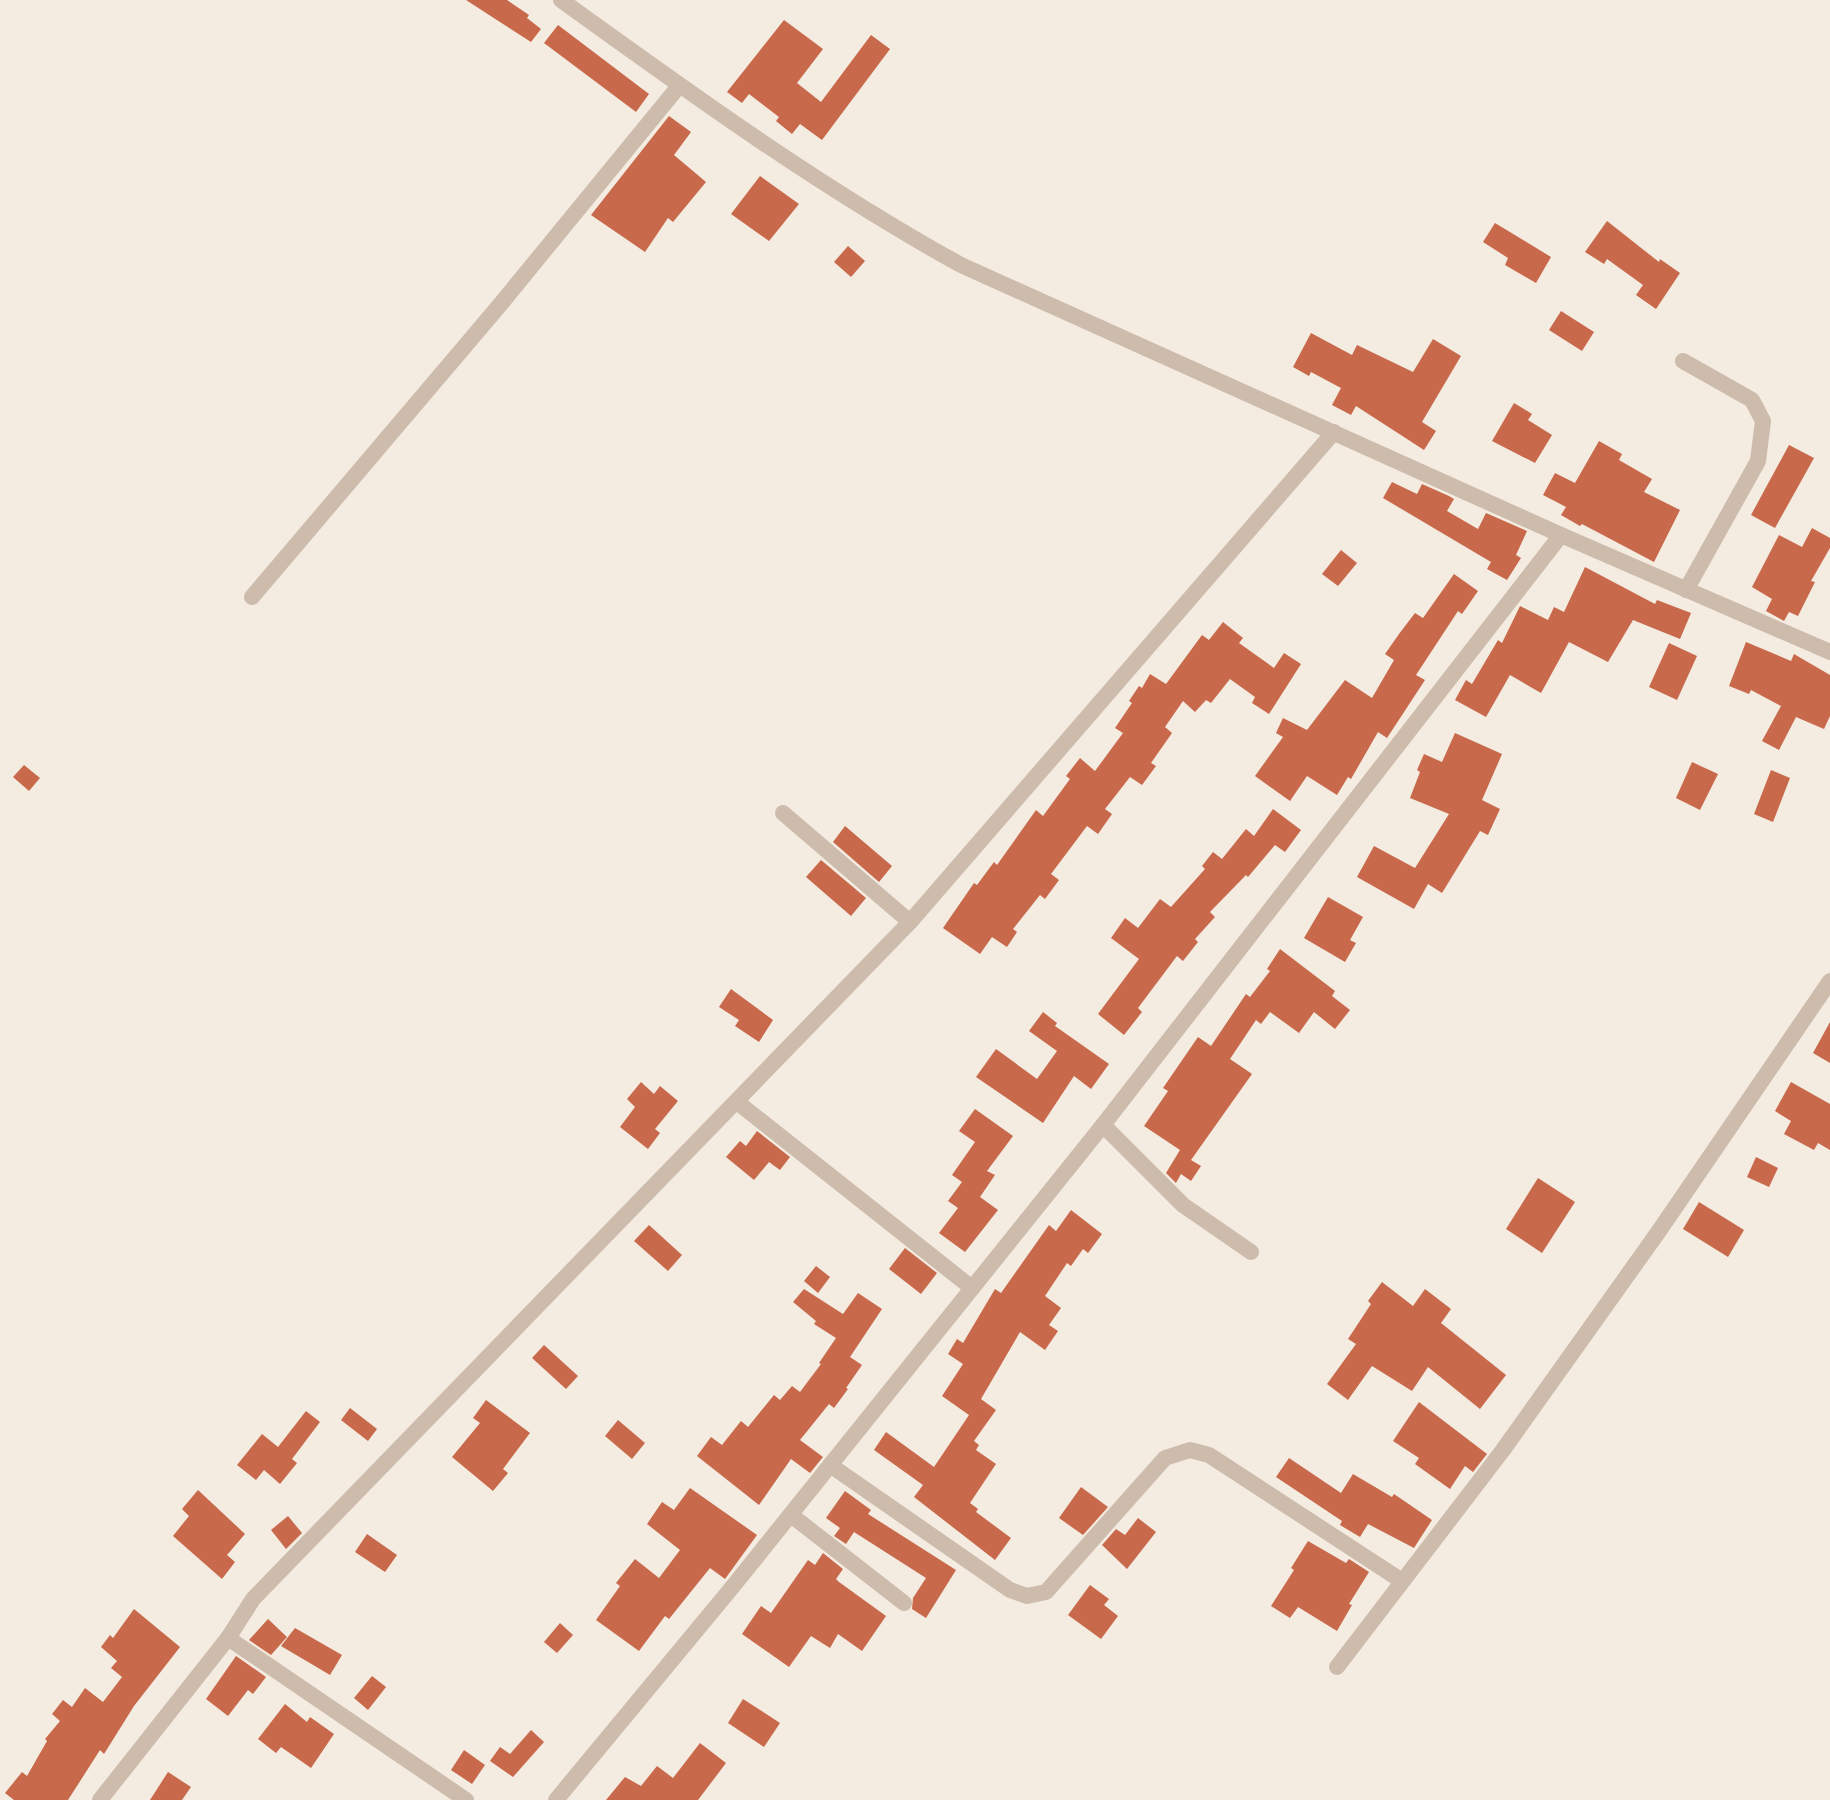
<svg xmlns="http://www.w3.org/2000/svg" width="1830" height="1800" font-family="'Fira Sans',sans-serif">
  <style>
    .building { fill: #c8694b }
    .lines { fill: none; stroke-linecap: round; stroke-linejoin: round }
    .street { stroke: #cdbbac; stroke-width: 16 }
  </style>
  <rect width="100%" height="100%" fill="#f4ebe1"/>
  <g class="building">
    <path d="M466,0H507L529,15L527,18L541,29L531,42Z"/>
    <path d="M784,20L823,49L797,83L821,102L871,35L890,49L822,140L800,124L792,134L776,121L779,117L749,94L742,103L727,92Z"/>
    <path d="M558,25L649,94L636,112L544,43Z"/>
    <path d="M669,116L691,132L674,155L706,182L673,222L668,218L645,252L591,215Z"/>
    <path d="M760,176L799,204L769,241L731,214Z"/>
    <path d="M1607,221L1659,262L1660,259L1680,273L1656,309L1636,295L1643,285L1607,259L1604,264L1585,252Z"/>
    <path d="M1495,223L1551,257L1536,283L1505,265L1508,258L1483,242Z"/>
    <path d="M848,246L865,261L851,277L834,262Z"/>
    <path d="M1561,311L1594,332L1582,351L1549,330Z"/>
    <path d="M1311,333L1352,355L1357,345L1413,372L1433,339L1461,356L1422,422L1436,431L1424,450L1356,406L1351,415L1332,405L1341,388L1311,372L1309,376L1293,367Z"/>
    <path d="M1514,403L1532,414L1528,420L1552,435L1535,463L1492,441Z"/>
    <path d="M1599,441L1622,454L1619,460L1652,479L1644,492L1680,510L1654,562L1582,524L1580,526L1561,515L1566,507L1543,495L1555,473L1575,483Z"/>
    <path d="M1789,445L1814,458L1775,528L1751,515Z"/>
    <path d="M1392,482L1417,494L1422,484L1449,496L1454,499L1447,511L1478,529L1486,513L1527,531L1516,555L1521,558L1507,580L1487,569L1491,562L1383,498Z"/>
    <path d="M1812,528L1830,538V548L1811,581L1815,582L1798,616L1789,612L1784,621L1766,611L1772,599L1752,587L1779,535L1802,547Z"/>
    <path d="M1341,550L1357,563L1338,586L1322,574Z"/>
    <path d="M1585,567L1655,604L1657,600L1691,613L1680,639L1633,620L1608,662L1569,642L1541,693L1510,675L1486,717L1455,700L1466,680L1472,684L1498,640L1502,643L1520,606L1548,620L1554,607L1564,612Z"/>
    <path d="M1454,574L1478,591L1462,614L1458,611L1416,675L1425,680L1387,738L1378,732L1351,779L1348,777L1337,795L1307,776L1290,801L1255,776L1283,737L1276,733L1283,718L1307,730L1345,680L1372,698L1394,660L1385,654L1399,634L1415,613L1423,618Z"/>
    <path d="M1223,622L1243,638L1239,643L1274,668L1284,653L1301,664L1269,714L1252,703L1255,697L1230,679L1211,703L1206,700L1195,712L1183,701L1165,727L1172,733L1151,763L1156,766L1142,785L1130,777L1105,809L1112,814L1098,834L1087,826L1051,874L1059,880L1045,899L1040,895L1013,929L1017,932L1007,947L992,937L980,954L943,928L974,883L977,885L994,862L997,865L1036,810L1043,816L1070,779L1066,776L1080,758L1095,771L1123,733L1115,728L1132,703L1129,701L1139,686L1142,688L1150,674L1166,684L1202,635L1209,640Z"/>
    <path d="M1746,642L1791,661L1794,654L1830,675V716L1824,729L1796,717L1779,750L1762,741L1781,706L1751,690L1749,694L1729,686Z"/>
    <path d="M1669,643L1697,656L1677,700L1649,687Z"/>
    <path d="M1455,733L1502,754L1482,800L1500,809L1488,835L1480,831L1442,893L1428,884L1414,909L1357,877L1374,846L1415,868L1449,814L1410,798L1420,772L1417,770L1424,754L1442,762Z"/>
    <path d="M1692,762L1718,774L1700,810L1676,798Z"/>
    <path d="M24,765L40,778L29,791L13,777Z"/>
    <path d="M1771,770L1790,778L1773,822L1754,814Z"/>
    <path d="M1273,809L1301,830L1285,852L1275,845L1248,877L1246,875L1210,912L1215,917L1195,939L1198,942L1183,961L1177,956L1138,1008L1142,1012L1124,1035L1098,1014L1139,959L1111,938L1125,918L1138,928L1160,899L1171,907L1205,869L1202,866L1213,852L1222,859L1246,829L1254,836Z"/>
    <path d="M845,826L892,866L879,882L833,842Z"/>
    <path d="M821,860L866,898L851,916L806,877Z"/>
    <path d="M1328,897L1363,917L1350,940L1356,943L1345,962L1304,938Z"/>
    <path d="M1280,949L1335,991L1332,996L1350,1010L1335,1029L1314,1012L1299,1033L1270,1012L1261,1024L1256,1020L1230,1059L1252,1074L1191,1160L1201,1166L1191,1181L1181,1174L1176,1183L1166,1173L1180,1150L1144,1126L1168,1091L1163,1088L1198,1037L1211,1046L1246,994L1250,997L1270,971L1267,969Z"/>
    <path d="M731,989L773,1020L759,1042L735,1026L739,1020L719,1007Z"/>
    <path d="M1043,1012L1057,1023L1055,1026L1109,1064L1091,1089L1074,1076L1043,1123L976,1077L996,1049L1037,1079L1057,1051L1029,1031Z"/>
    <path d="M1830,1022V1063L1813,1053Z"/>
    <path d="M641,1082L654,1094L660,1086L678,1101L655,1129L660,1133L648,1149L620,1127L635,1107L627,1099Z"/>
    <path d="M1791,1082L1830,1104V1150L1818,1143L1814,1150L1784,1134L1791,1121L1775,1111Z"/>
    <path d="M975,1109L1013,1136L987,1171L995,1175L980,1197L998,1210L965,1252L939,1233L958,1208L948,1201L962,1182L952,1175L975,1142L959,1131Z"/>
    <path d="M757,1131L790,1157L780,1170L769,1162L754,1180L726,1157L740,1141L746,1146Z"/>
    <path d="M1756,1157L1778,1168L1769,1187L1747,1177Z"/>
    <path d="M1538,1178L1575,1202L1542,1253L1506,1229Z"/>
    <path d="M1699,1202L1744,1230L1728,1257L1683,1229Z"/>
    <path d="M1071,1210L1102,1234L1088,1253L1083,1249L1071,1266L1067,1263L1045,1296L1061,1308L1049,1325L1058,1331L1045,1350L1020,1332L981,1399L996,1410L974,1441L979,1445L976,1450L996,1464L970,1503L978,1509L976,1512L1011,1538L995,1560L914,1497L923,1485L874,1450L886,1432L934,1467L969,1415L942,1396L963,1364L948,1354L957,1339L963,1343L995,1289L1001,1293L1049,1225L1056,1231Z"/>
    <path d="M649,1225L682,1255L668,1271L634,1241Z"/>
    <path d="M905,1248L937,1273L921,1294L889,1269Z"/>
    <path d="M816,1266L830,1277L818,1293L804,1281Z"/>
    <path d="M1382,1282L1413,1306L1425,1289L1451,1309L1441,1323L1506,1375L1480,1409L1428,1367L1412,1391L1372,1366L1348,1400L1327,1384L1356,1344L1348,1339L1371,1304L1368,1301Z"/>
    <path d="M804,1289L843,1314L858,1293L882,1309L850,1357L862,1365L846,1388L848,1389L834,1408L829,1404L800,1440L823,1457L810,1473L791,1459L759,1505L697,1456L711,1437L722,1445L741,1421L748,1427L774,1395L780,1400L792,1386L800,1392L821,1364L819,1363L836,1338L814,1324L816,1321L793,1302Z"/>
    <path d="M544,1345L578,1376L566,1389L532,1358Z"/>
    <path d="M486,1400L530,1433L503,1469L508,1473L493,1491L452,1457L480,1423L473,1418Z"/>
    <path d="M1419,1402L1487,1454L1473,1472L1465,1466L1450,1489L1415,1464L1419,1458L1393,1441Z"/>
    <path d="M350,1408L377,1429L368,1441L341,1420Z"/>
    <path d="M306,1411L320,1422L292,1459L297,1463L280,1484L264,1470L256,1480L237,1465L262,1434L278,1447Z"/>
    <path d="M618,1420L645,1443L632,1459L605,1436Z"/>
    <path d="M1289,1458L1341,1493L1353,1474L1392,1497L1394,1494L1432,1520L1414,1548L1368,1524L1360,1537L1340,1525L1342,1521L1276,1477Z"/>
    <path d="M1081,1487L1108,1507L1083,1535L1059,1518Z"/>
    <path d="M690,1488L757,1535L725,1579L710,1568L669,1619L665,1616L639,1651L596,1620L620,1586L616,1583L635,1559L659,1578L680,1550L647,1524L662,1502L674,1510Z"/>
    <path d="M198,1490L245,1534L227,1555L235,1562L222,1579L173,1536L189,1516L182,1509Z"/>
    <path d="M845,1491L871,1510L868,1514L956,1570L926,1618L912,1609L913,1598L926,1578L854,1532L846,1544L834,1536L840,1528L826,1518Z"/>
    <path d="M288,1516L302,1533L286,1549L271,1530Z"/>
    <path d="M1138,1518L1156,1532L1127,1569L1102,1545L1116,1529L1125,1535Z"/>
    <path d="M367,1534L397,1555L385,1572L355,1552Z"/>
    <path d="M1308,1541L1346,1563L1349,1559L1369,1572L1349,1604L1352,1605L1337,1631L1298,1607L1290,1618L1271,1606L1294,1570L1291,1568Z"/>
    <path d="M823,1553L843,1569L836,1579L839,1582L886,1616L862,1651L838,1634L830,1648L811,1636L789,1667L742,1634L761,1606L771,1613L808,1560L815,1565Z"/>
    <path d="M1090,1585L1109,1599L1104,1605L1118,1616L1101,1639L1068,1615Z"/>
    <path d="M134,1609L180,1647L134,1706L104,1754L100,1750L68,1800H14L5,1793L22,1772L27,1776L47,1741L45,1739L60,1721L52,1714L63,1700L72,1707L85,1688L103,1702L122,1677L111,1668L117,1661L101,1647L110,1635L113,1638Z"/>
    <path d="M268,1619L287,1637L271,1655L249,1640Z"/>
    <path d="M560,1623L573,1635L557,1653L544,1642Z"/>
    <path d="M295,1628L342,1655L330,1675L281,1646Z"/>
    <path d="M236,1656L266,1677L253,1694L248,1690L228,1716L206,1699Z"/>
    <path d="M372,1676L386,1687L368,1710L354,1698Z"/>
    <path d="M743,1699L780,1723L764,1747L728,1723Z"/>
    <path d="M285,1704L307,1722L310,1717L334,1734L311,1768L281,1747L276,1753L258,1739Z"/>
    <path d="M531,1730L544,1742L513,1777L490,1761L500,1747L510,1754Z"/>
    <path d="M700,1743L726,1763L698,1800H606L625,1777L641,1786L657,1766L673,1778Z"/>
    <path d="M464,1750L485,1765L472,1784L451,1770Z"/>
    <path d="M168,1772L191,1787L182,1800H150Z"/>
  </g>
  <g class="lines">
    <g class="street">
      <path d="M561,0C690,93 821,188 961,265L1561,535L1830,652"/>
      <path d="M1683,361L1752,400L1763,421L1758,461L1686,590"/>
      <path d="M252,597L499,306L679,86"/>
      <path d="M783,813L910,922"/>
      <path d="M737,1102L972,1288"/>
      <path d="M1103,1125L1183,1205L1251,1252"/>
      <path d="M830,1465L1010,1590L1027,1596L1046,1592L1165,1458L1190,1450L1209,1455L1402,1581"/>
      <path d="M791,1515L904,1603"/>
      <path d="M228,1638L253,1599L910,922L1334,432"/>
      <path d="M1337,1667L1503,1450L1659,1231L1830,981"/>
      <path d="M100,1800L228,1638L466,1800"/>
      <path d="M556,1800L734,1585L1103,1125L1561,535"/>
    </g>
  </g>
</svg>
